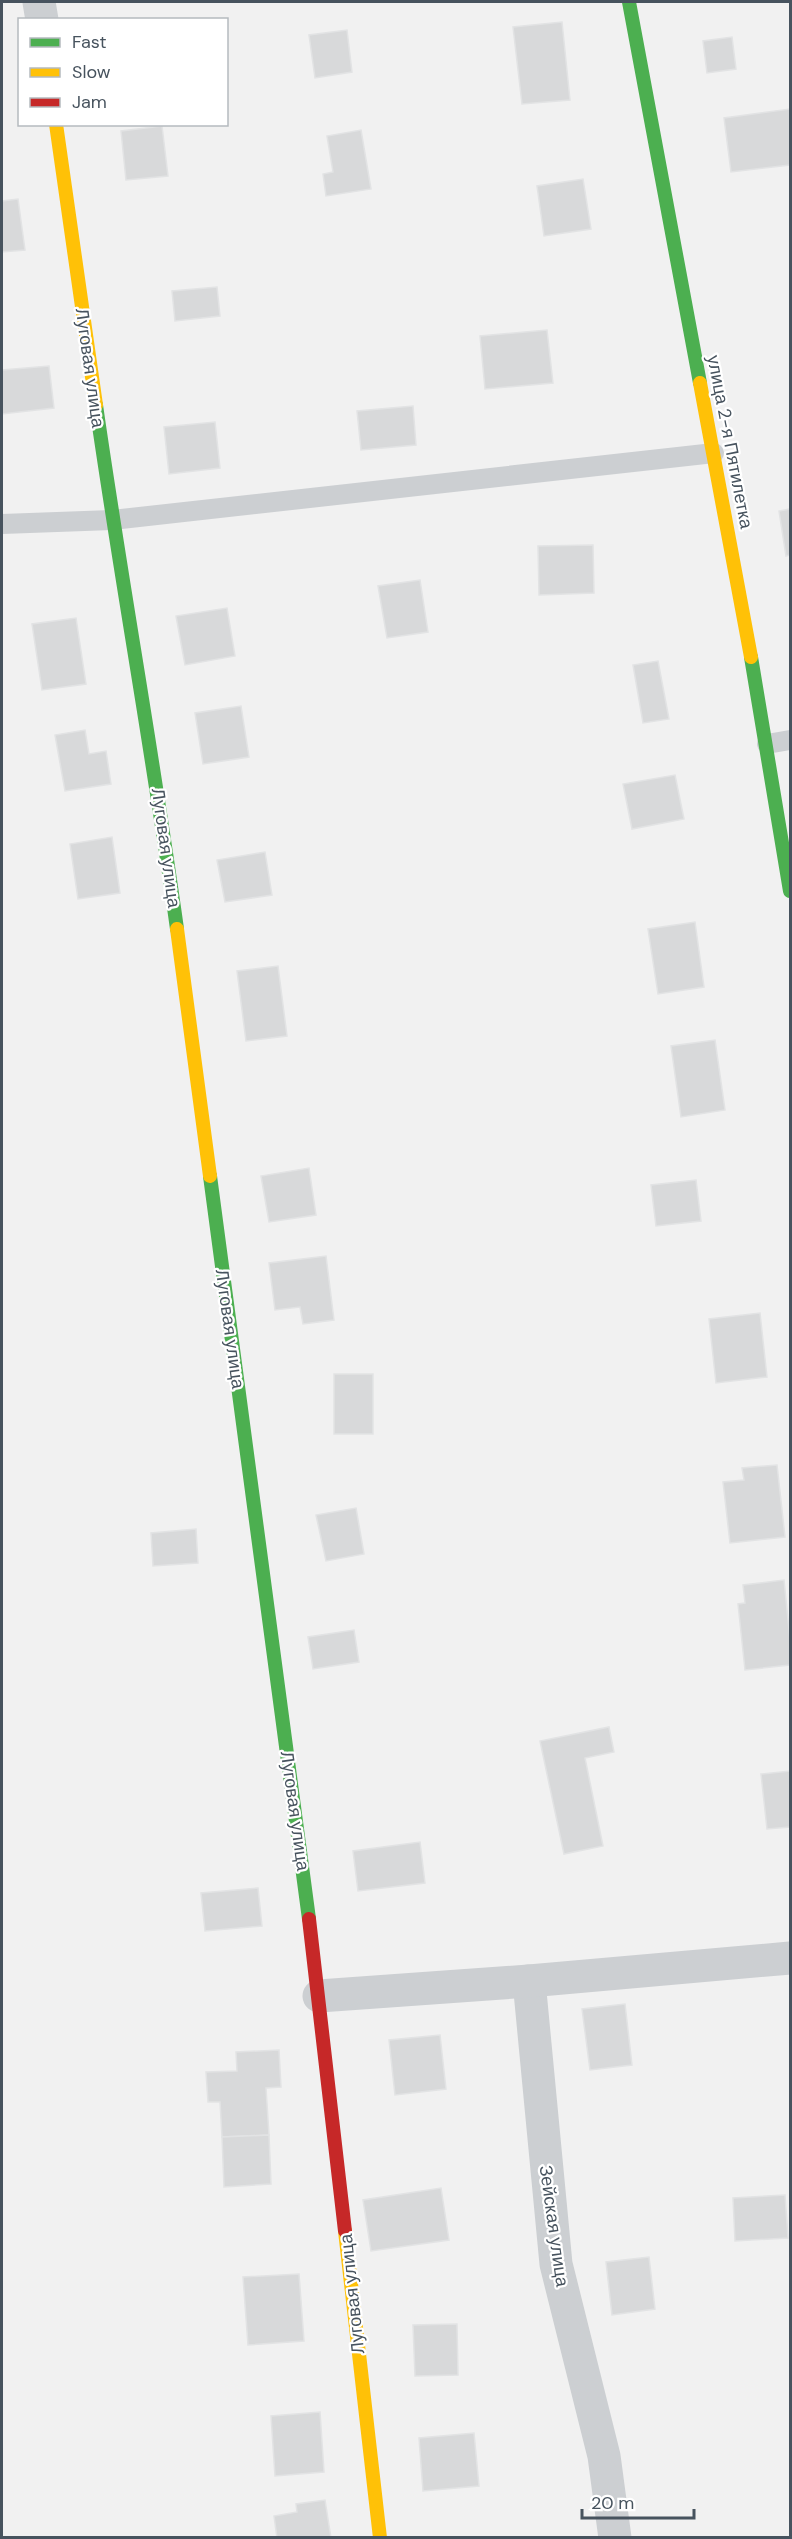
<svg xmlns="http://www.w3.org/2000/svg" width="792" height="2539" font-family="'DM Sans',sans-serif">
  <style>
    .building { fill: #d8d9da; stroke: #e2e3e4; stroke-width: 1.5 }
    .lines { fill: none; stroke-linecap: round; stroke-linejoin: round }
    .lane { stroke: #cccfd2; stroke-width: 20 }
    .street { stroke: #cccfd2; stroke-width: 33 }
    .fast { stroke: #4caf50; stroke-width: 14 }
    .slow { stroke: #ffc107; stroke-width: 14 }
    .jam { stroke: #c62828; stroke-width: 14 }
    .labels { text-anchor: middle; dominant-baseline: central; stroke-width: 4.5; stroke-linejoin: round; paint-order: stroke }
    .street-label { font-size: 18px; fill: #47535e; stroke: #fff }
  </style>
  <rect width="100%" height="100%" fill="#f1f1f1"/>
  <g class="building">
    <path d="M562,22L570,100L522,104L513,27Z"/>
    <path d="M347,30L352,72L315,78L309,35Z"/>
    <path d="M732,37L736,69L707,73L703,41Z"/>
    <path d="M790,109V165L731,172L724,118Z"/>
    <path d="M162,126L168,176L126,180L121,131Z"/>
    <path d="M361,130L371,189L326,196L323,174L333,172L327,136Z"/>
    <path d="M583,179L591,229L544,236L537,186Z"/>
    <path d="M18,199L25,250L2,252V201Z"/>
    <path d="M217,287L220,316L175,321L172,291Z"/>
    <path d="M547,330L553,383L485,389L480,336Z"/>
    <path d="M49,366L54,408L2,414V370Z"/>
    <path d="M413,406L416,445L361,450L357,411Z"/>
    <path d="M215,422L220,468L169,474L164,427Z"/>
    <path d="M790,509V555L786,556L779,511Z"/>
    <path d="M593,545L594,593L539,595L538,546Z"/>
    <path d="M420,580L428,632L387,638L378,586Z"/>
    <path d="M227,608L235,656L185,665L176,616Z"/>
    <path d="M76,618L86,684L42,690L32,624Z"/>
    <path d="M658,661L669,719L643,723L633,665Z"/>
    <path d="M241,706L249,757L203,764L195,713Z"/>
    <path d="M85,730L89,754L106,751L111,784L65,791L55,735Z"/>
    <path d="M675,775L684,819L632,829L623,784Z"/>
    <path d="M112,837L120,893L78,899L70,844Z"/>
    <path d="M265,852L272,895L225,902L217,860Z"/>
    <path d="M695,922L704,987L658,994L648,929Z"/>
    <path d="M278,966L287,1036L246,1041L237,971Z"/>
    <path d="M715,1040L725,1110L681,1117L671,1046Z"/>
    <path d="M309,1168L316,1215L269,1222L261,1176Z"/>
    <path d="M696,1180L701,1221L656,1226L651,1185Z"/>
    <path d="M326,1256L334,1320L303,1324L300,1307L275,1310L269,1263Z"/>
    <path d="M760,1313L767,1377L716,1383L709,1319Z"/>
    <rect x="334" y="1374" width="39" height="60"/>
    <path d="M777,1465L785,1537L730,1543L723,1482L744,1480L742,1468Z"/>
    <path d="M356,1508L364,1554L326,1561L316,1515Z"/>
    <path d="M196,1529L198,1563L153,1566L151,1533Z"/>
    <path d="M784,1580L790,1640V1665L745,1670L738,1604L745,1603L743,1585Z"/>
    <path d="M354,1630L359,1662L313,1669L308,1637Z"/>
    <path d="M609,1727L614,1752L585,1758L603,1846L564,1854L540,1741Z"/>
    <path d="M790,1771V1827L767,1829L761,1774Z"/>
    <path d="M420,1842L425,1883L358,1891L353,1851Z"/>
    <path d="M258,1888L262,1926L205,1931L201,1893Z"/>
    <path d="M625,2004L632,2065L590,2070L582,2009Z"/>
    <path d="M440,2035L446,2089L395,2095L389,2040Z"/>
    <path d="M279,2050L281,2087L266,2088L269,2135L222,2137L220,2102H208L206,2072L237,2071L236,2052Z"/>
    <path d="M269,2135L271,2184L224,2187L222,2137Z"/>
    <path d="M441,2188L449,2240L371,2251L363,2200Z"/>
    <path d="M785,2195L788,2238L735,2241L733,2198Z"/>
    <path d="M649,2257L655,2309L612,2315L606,2262Z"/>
    <path d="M299,2274L304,2341L248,2345L243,2277Z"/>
    <path d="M457,2324L458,2375L415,2376L413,2325Z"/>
    <path d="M320,2412L324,2472L275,2476L271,2416Z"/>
    <path d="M474,2433L479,2486L423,2491L419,2438Z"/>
    <path d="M325,2500L331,2538H277L274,2516L297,2512L296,2504Z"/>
  </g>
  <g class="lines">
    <g class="lane">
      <path d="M2,524L112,520L714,453"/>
      <path d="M767,744L790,740"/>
    </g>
    <g class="street">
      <path d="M39,2L42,20"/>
      <path d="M529,1981L556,2264L604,2456L615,2538"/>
      <path d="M319,1996L529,1981L790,1958"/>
    </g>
    <g class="fast">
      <path d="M629,2L700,383"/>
      <path d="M96,405C121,580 153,754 177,929"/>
      <path d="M751,657L790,891"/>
      <path d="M210,1176L309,1919"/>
    </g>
    <g class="slow">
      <path d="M56,124L96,405"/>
      <path d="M700,383L751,657"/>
      <path d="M177,929L210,1176"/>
      <path d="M345,2231L380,2538"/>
    </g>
    <path class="jam" d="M309,1919L345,2231"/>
  </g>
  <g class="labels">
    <g class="street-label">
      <text transform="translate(90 368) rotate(82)">Луговая улица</text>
      <text transform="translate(730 442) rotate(79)">улица 2-я Пятилетка</text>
      <text transform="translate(166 848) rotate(82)">Луговая улица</text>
      <text transform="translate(230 1329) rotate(82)">Луговая улица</text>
      <text transform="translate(295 1811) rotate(82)">Луговая улица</text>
      <text transform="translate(554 2226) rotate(82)">Зейская улица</text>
      <text transform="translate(352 2294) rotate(-96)">Луговая улица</text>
    </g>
  </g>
  <rect width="792" height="2539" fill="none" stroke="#47535e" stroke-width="6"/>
  <rect x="18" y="18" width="210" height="108" fill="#ffffff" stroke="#b5babf" stroke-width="1.5"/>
  <rect x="30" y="38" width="30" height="9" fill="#4caf50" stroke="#b5babf" stroke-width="1.5"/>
  <text x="72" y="48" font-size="18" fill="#47535e">Fast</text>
  <rect x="30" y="68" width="30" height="9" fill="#ffc107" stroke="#b5babf" stroke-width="1.5"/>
  <text x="72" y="78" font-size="18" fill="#47535e">Slow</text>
  <rect x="30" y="98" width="30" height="9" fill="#c62828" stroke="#b5babf" stroke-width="1.5"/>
  <text x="72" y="108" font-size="18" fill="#47535e">Jam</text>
  <path d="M582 2509v9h112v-9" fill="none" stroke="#47535e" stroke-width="3"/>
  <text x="591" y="2509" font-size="18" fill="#47535e" stroke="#ffffff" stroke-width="4.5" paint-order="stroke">20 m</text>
</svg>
